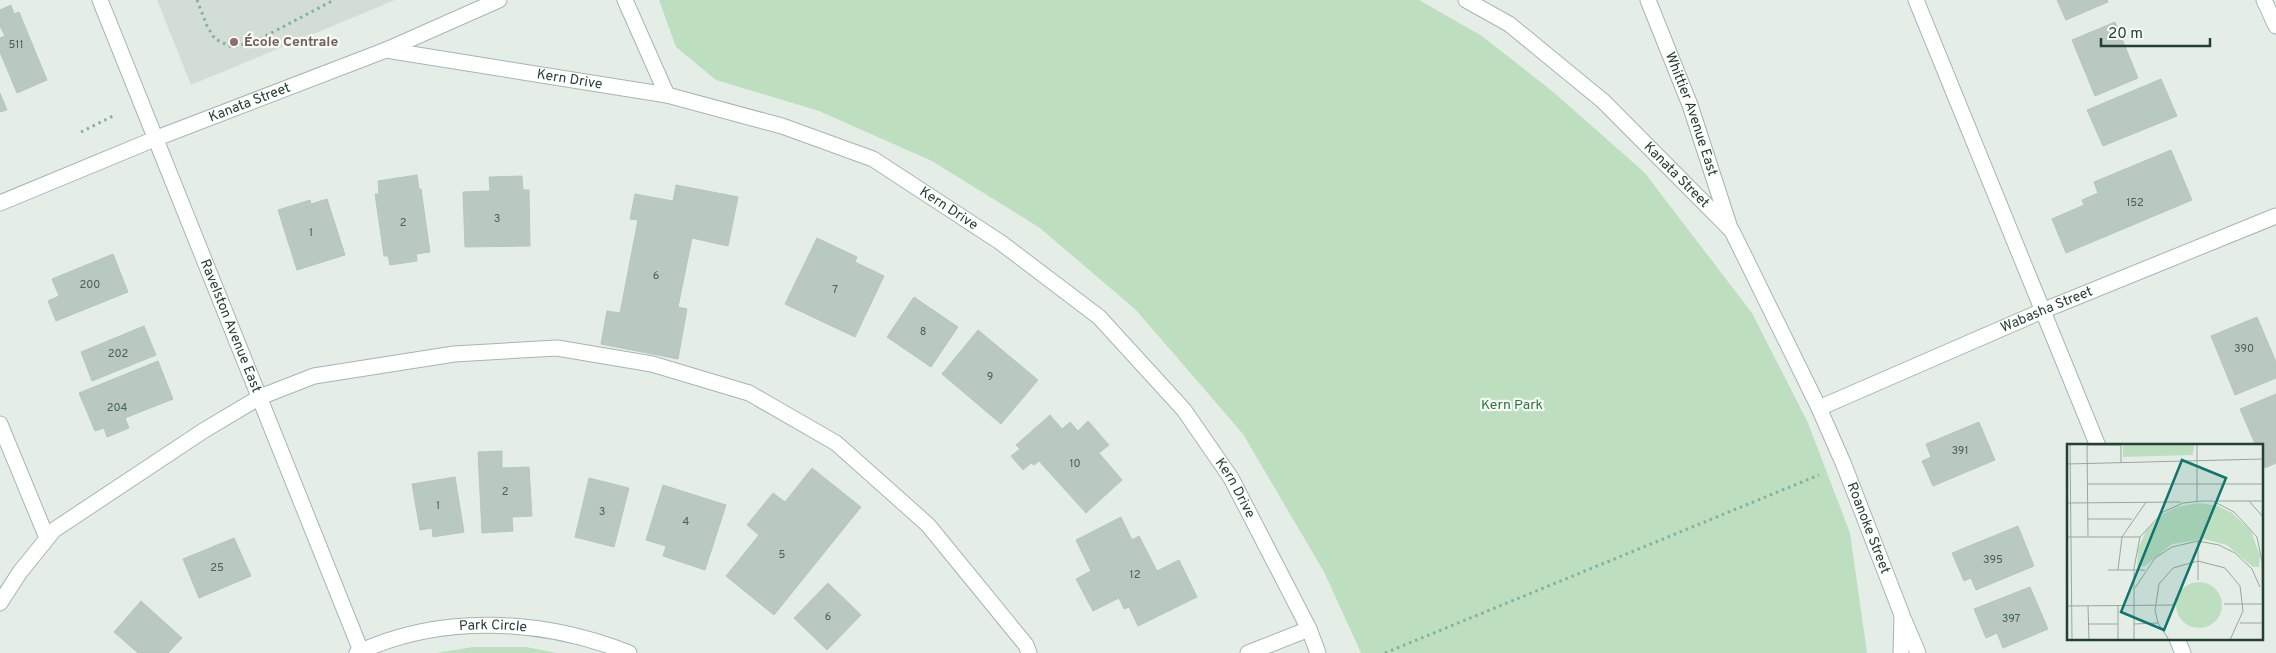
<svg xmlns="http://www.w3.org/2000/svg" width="2276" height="653" font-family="Overpass,sans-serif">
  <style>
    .built { fill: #d2ddd6 }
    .green { fill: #bddfc0 }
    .building { fill: #b9c8c0; stroke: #b6c7bd }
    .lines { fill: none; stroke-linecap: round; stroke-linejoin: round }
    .service-casing { stroke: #a6b6ad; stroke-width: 17 }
    .minor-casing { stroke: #a6b6ad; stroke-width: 17 }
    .tertiary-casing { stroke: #a6b6ad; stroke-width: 17 }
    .path { stroke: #84b19b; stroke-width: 3; stroke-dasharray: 2.5 4; stroke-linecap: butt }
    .service { stroke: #fff; stroke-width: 15 }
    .minor { stroke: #fff; stroke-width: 15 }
    .tertiary { stroke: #fff; stroke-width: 15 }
    .education-dot { fill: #8d6e63; stroke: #f5faf6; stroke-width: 2 }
    .labels { text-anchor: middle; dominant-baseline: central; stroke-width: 4.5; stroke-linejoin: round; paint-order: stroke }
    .number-label { font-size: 11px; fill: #486256 }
    .education-label { font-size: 14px; font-weight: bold; fill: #785e54; stroke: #f5faf6; text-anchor: start }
    .street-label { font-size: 14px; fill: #234033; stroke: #f5faf6 }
    .park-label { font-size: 14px; fill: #2c773c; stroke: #f5faf6 }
    .inset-road { fill: none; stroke: #97a89f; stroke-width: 1 }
    .view { fill: #0f766e; fill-opacity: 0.15; stroke: #0f766e; stroke-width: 2.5 }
    .inset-edge { fill: none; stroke: #234033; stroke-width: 2.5 }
  </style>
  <rect width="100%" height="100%" fill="#e4eee7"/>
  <path class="built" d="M157,0H395L191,85Z"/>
  <g class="green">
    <path d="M659,0H1419L1482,36L1552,91L1644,172L1752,313L1808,423L1850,533L1867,653H1361L1324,572L1243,434L1136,310L1040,228L932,161L819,111L716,80L676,47Z"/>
    <path d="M473,647H526L557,653H436Z"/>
  </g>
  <g class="building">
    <path d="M2057,0H2107L2108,2L2066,20Z"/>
    <path d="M11,5L14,14L19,12L47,80L17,93L0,52V38L5,36L0,26V10Z"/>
    <path d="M2115,22L2138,78L2095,96L2072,40Z"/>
    <path d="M2161,79L2177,116L2103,146L2087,110Z"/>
    <path d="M0,93L7,110L0,112Z"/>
    <path d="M2171,150L2192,200L2066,253L2052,219L2084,205L2082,200L2098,193L2094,182Z"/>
    <path d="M417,175L419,189H421L430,252L416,254L417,261L390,265L388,256H384L375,194H379L378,181Z"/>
    <path d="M522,176L523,190H529L530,246L465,247L463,192L490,191L489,177Z"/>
    <path d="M676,185L738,197L728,246L692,238L678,307L687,309L678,359L601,344L607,311L620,313L638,220L630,219L635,194L673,201Z"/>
    <path d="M327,199L345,255L297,270L278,210L310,200L311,204Z"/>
    <path d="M817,238L857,257L855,262L884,276L855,337L785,304Z"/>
    <path d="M113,254L128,292L56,321L48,301L59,296L52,279Z"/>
    <path d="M914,297L958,327L931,367L887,337Z"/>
    <path d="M2257,317L2276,362V378L2235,395L2211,336Z"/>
    <path d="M144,326L156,355L92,381L81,352Z"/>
    <path d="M978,330L1038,380L1001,424L942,374Z"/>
    <path d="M158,361L173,399L125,418L129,428L107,437L104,428L95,431L79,393Z"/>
    <path d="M2276,394V463L2265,468L2262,462V446H2256L2240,409Z"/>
    <path d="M1050,415L1062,429L1070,422L1078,431L1088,421L1109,445L1099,453L1122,480L1086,513L1039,461L1034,465L1031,463L1023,470L1011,456L1020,449L1016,445Z"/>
    <path d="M1979,422L1995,460L1933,486L1922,461L1931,457L1926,444Z"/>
    <path d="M502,451V468L529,467L532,516L512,517L513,531L482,533L478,452Z"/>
    <path d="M812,468L861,507L774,615L726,576L759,535L747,525L773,493L785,502Z"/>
    <path d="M455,477L464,532L433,537L432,528L420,530L412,484Z"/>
    <path d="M589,478L629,488L614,547L575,537Z"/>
    <path d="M663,485L726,505L705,570L663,556L666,546L646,540Z"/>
    <path d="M1121,517L1132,540L1139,536L1157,571L1179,560L1197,597L1138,626L1129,607L1124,609L1119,598L1093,611L1076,579L1091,571L1076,540Z"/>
    <path d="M2018,526L2034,566L1976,590L1971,578L1964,581L1952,553Z"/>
    <path d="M234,538L251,576L199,598L183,559Z"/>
    <path d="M828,583L861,615L827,650L794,618Z"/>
    <path d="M2030,587L2048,629L2003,648L1997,633L1986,638L1974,609Z"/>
    <path d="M141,601L182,638L168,653H138L114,632Z"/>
  </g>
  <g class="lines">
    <g class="service-casing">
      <g id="service">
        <path d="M1916,0L2098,446"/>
        <path d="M0,424L47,538"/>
        <path d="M0,603L20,572L54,530L203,431L260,397L314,376L454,354L557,348L652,364L749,393L836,443L928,525L1026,645L1029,653"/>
        <path d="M2177,639L2183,653"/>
      </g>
    </g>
    <g class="minor-casing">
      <g id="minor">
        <path id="s1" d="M100,0L361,651"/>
        <path d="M625,0L667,95"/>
        <path id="s2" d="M1466,0L1509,24L1603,101L1732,231L1819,408L1844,465L1902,615L1901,653"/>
        <path id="s3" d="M1648,0L1690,105L1730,228"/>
        <path id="s4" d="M386,50L667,95L782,126L873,159L1000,242L1099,317L1184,410L1231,478L1309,629L1318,653"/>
        <path id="s5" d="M0,203L157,138L386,50L499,0"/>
        <path id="s6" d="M1819,408L2042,311L2276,216"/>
        <path d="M1904,620L1918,653"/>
        <path id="s7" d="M357,653C442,613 543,619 629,653"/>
        <path d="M1248,653L1309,629"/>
      </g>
    </g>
    <g class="tertiary-casing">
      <path id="tertiary" d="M2264,0L2276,26"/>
    </g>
    <g class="path">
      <path d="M197,0L207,26L215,39L232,47L254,42L334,0"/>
      <path d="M81,132L113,116"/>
      <path d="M1385,653L1819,475"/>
    </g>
    <use href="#service" class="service"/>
    <use href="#minor" class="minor"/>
    <use href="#tertiary" class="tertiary"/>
  </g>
  <circle class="education-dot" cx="234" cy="42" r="5"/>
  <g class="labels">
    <g class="number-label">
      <text x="16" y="45">511</text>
      <text x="2135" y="203">152</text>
      <text x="497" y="219">3</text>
      <text x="403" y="223">2</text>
      <text x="311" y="233">1</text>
      <text x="656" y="276">6</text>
      <text x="90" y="285">200</text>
      <text x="835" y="290">7</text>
      <text x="923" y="332">8</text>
      <text x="2244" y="349">390</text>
      <text x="118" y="354">202</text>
      <text x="990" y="377">9</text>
      <text x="117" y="408">204</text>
      <text x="1960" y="451">391</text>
      <text x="1075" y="464">10</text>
      <text x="505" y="492">2</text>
      <text x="438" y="506">1</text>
      <text x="602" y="512">3</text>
      <text x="686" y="522">4</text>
      <text x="782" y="555">5</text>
      <text x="1993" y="560">395</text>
      <text x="217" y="568">25</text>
      <text x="1135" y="575">12</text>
      <text x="828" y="617">6</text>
      <text x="2011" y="619">397</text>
    </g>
    <g class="education-label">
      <text x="244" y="42">École Centrale</text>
    </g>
    <g class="street-label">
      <text stroke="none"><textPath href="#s4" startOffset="186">Kern Drive</textPath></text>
      <text stroke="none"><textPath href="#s5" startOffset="269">Kanata Street</textPath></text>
      <text stroke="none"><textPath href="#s3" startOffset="122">Whittier Avenue East</textPath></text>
      <text stroke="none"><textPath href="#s2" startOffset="275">Kanata Street</textPath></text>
      <text stroke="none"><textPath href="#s4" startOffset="591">Kern Drive</textPath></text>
      <text stroke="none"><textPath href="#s6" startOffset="248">Wabasha Street</textPath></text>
      <text stroke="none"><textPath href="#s1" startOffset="351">Ravelston Avenue East</textPath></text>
      <text stroke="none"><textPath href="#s4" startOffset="996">Kern Drive</textPath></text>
      <text stroke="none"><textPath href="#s2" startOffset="681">Roanoke Street</textPath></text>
      <text stroke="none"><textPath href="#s7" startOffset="140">Park Circle</textPath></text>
    </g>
    <g class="park-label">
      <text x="1512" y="405">Kern Park</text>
    </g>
  </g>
  <g transform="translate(2067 444)">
    <rect width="196" height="196" fill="#e4eee7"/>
    <path d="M56,0H127L126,11L56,13ZM131,59L151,62L165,69L184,87L193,112L192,123H186L160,101L137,95L105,100L78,122L70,123L71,105L79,87L96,70L110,63ZM109 161a23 23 0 1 1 46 0a23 23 0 1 1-46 0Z" fill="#bddfc0"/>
    <path class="inset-road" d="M3,0L5,196M20,0L21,93M130,0V57M20,1H54V19M0,20L197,15M20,40H197M149,57H197M182,57L197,74M0,59L114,58M20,75H65M0,93H73M131,97V136M41,126H78M51,126L55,93L79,58M68,144L88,114L105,103L131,97L152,101L168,109L185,125L193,143M157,160H197M51,161V196M0,162L107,161M21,162L22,196M173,179H195M21,180H51M67,180L91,179M67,196V124L73,93L96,68L116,59L135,57H146L167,68L190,93L195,118L196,196M102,196L91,179L88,166L92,140L106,124L131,117L158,124L173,142L176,167L163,196M140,196H197"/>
    <path class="view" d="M115,16L159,34L97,186L54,168Z"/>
    <rect width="196" height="196" class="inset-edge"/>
  </g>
  <path d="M2101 38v8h109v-8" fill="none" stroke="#234033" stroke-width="2.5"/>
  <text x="2108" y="38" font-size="15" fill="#234033" stroke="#f5faf6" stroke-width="4" paint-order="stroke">20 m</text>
</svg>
